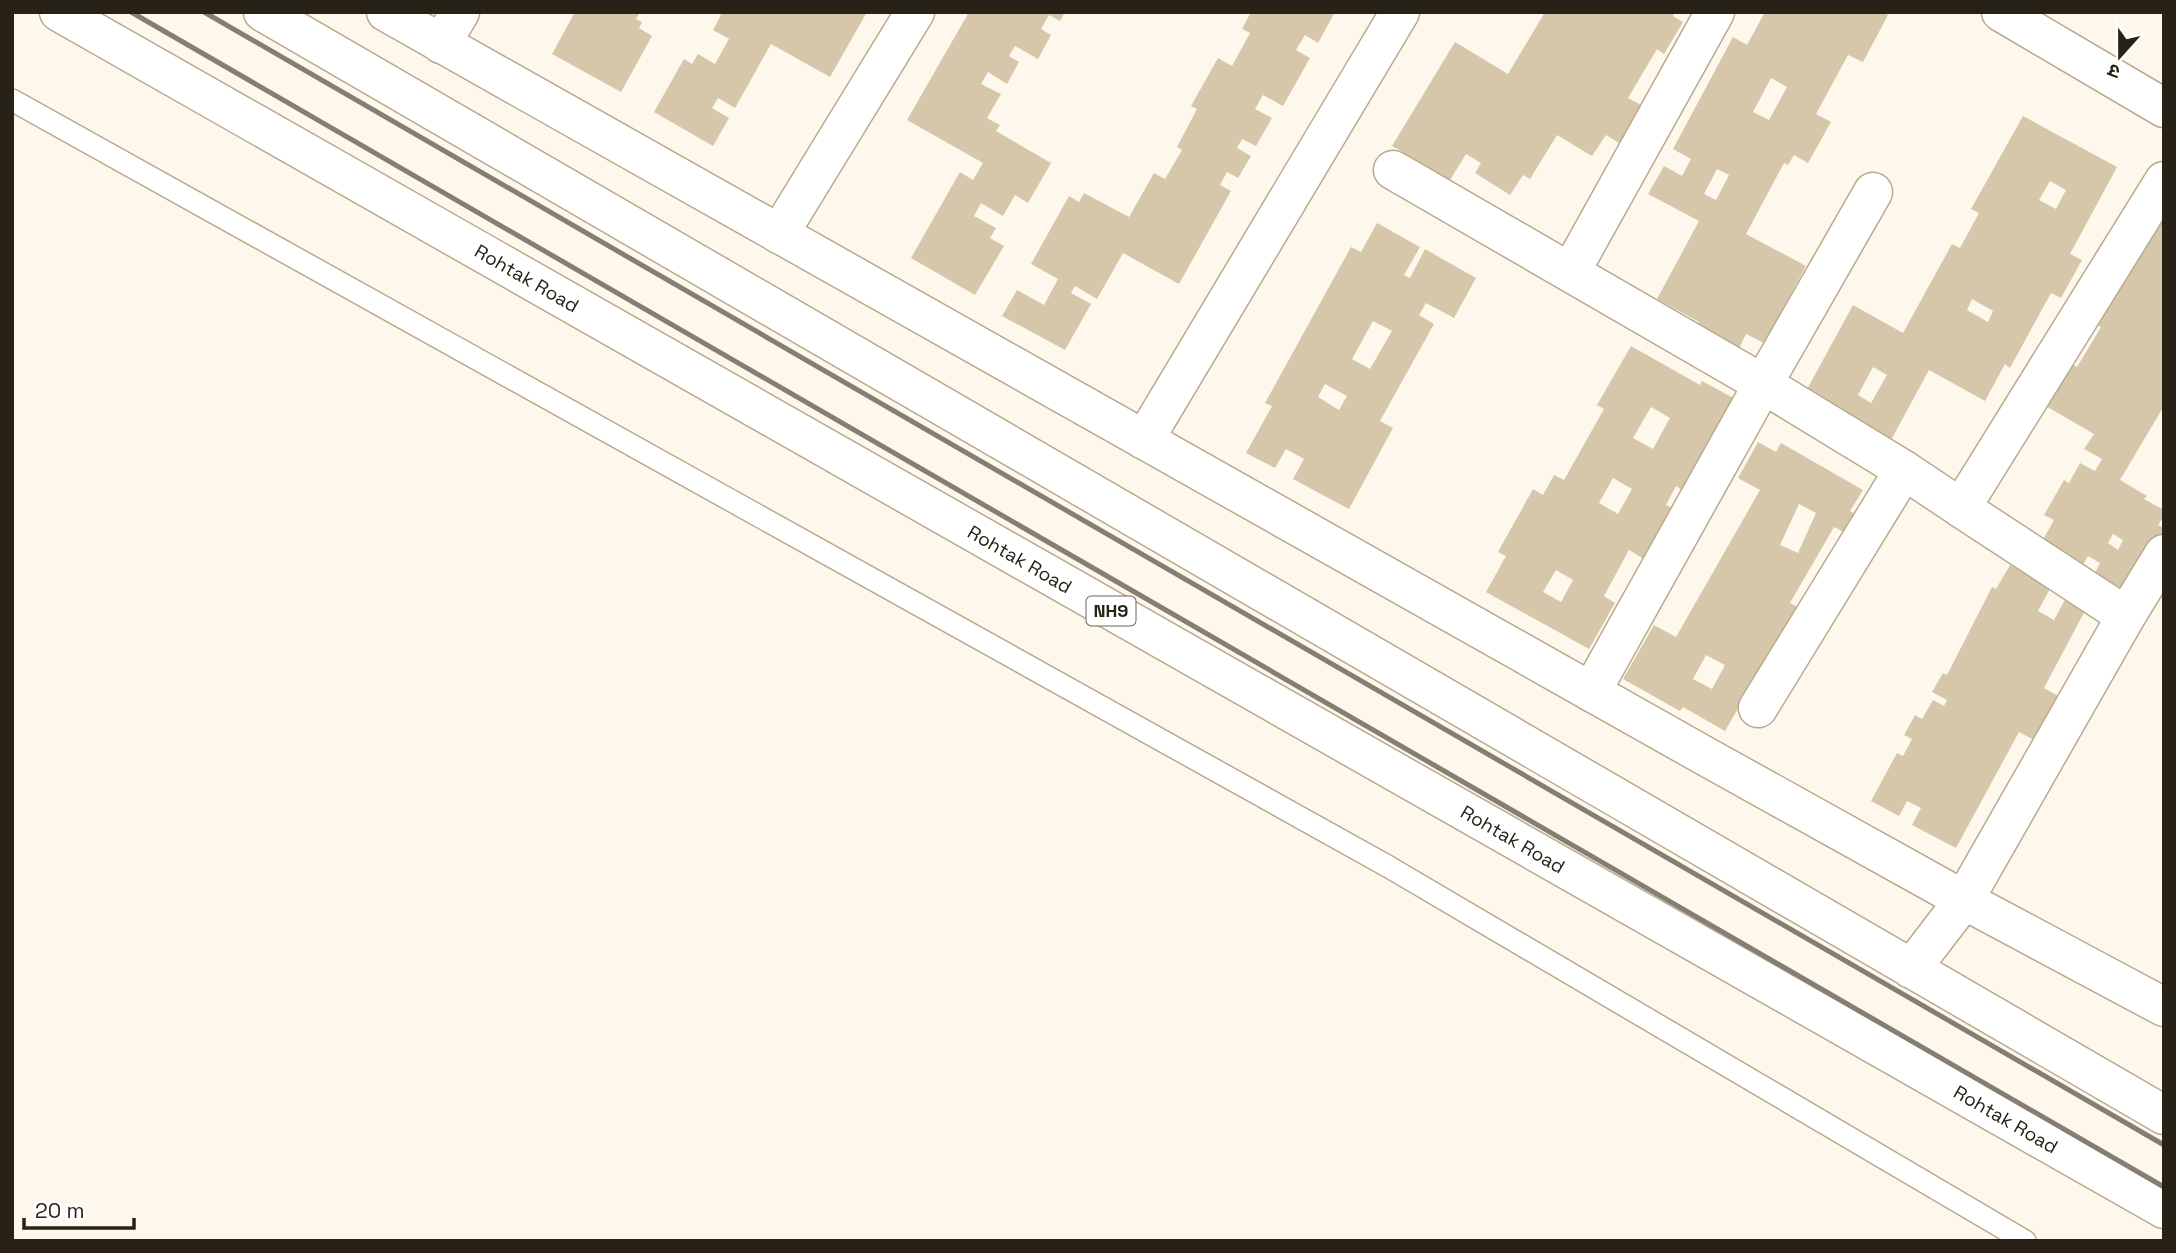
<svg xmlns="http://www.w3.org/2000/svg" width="2176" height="1253" font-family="'Space Grotesk','Noto Sans Devanagari',sans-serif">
	<rect width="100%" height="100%" fill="#fef8ec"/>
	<!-- building -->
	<g fill="#d6c6aa" fill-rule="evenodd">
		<polygon points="575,12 640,12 636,19 642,22 639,28 652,36 621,92 552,54"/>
		<polygon points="716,12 867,12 830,77 771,44 735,108 718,98 712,108 729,118 713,146 654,112 684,59 692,64 698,54 715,64 729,39 713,30 721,15"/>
		<polygon points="969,12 1065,12 1060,21 1049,15 1041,29 1051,35 1038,59 1015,46 1009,56 1019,62 1007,84 988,72 981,84 1001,94 987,118 1000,125 996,131 1051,163 1028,203 1015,195 1003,216 981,203 974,216 996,228 990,238 1004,246 975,295 911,258 960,172 973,180 983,163 907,120"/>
		<polygon points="1251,12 1335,12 1318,43 1305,35 1296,50 1310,58 1283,106 1263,95 1255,109 1272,118 1256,146 1242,139 1237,148 1251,156 1238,178 1227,172 1220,185 1231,191 1179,284 1123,253 1097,299 1075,286 1071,293 1091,304 1065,350 1002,316 1017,290 1044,305 1058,279 1031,264 1069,196 1079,202 1084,193 1129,217 1154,173 1165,179 1182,150 1177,147 1197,109 1191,106 1218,58 1232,66 1250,33 1242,29"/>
		<polygon points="1545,12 1675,12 1673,16 1683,22 1664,54 1657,49 1628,98 1645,107 1622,145 1606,135 1592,156 1557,135 1530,179 1523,175 1510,195 1475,173 1481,163 1466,154 1450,180 1392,146 1455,42 1508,74"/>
		<path d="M1765 12H1882L1888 15 1863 62 1848 55 1816 114 1831 122 1808 163 1794 155 1788 165 1784 163 1746 234 1806 266 1764 343 1746 334 1736 355 1693 332 1699 322 1657 299 1699 221 1648 194 1664 166 1682 176 1691 159 1673 149 1733 37 1747 45ZM1771 78 1787 87 1769 120 1753 112ZM1717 169 1729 175 1716 200 1704 194Z"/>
		<path d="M2023 116 2117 167 2070 254 2082 260 2061 298 2051 293 2010 368 2005 364 1985 401 1929 370 1885 451 1799 404 1853 305 1903 333 1952 244 1960 248 1979 213 1971 209ZM2050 181 2066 190 2056 209 2039 200ZM1972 299 1993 311 1988 322 1967 310ZM1873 367 1887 375 1871 403 1858 395Z"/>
		<path d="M2149 216 2164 224V406L2120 480 2147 496 2144 499 2164 510V516L2158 525 2164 528V552L2121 588 2095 573 2100 563 2088 556 2077 575 2040 545 2054 520 2044 515 2064 480 2069 483 2080 463 2095 471 2102 459 2084 449 2094 434 2039 402 2064 359 2077 367 2101 327 2088 319ZM2113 534 2123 540 2118 550 2108 543Z"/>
		<path d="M1377 223 1420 247 1404 275 1410 278 1425 249 1476 278 1454 318 1426 303 1419 315 1434 324 1380 421 1393 428 1349 509 1293 479 1304 459 1286 449 1275 468 1246 453 1272 406 1265 403 1351 247 1361 252ZM1373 321 1392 331 1370 369 1352 359ZM1325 384 1347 396 1339 410 1318 397Z"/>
		<path d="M1631 346 1700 385 1702 381 1737 400 1685 492 1676 486 1666 505 1676 510 1647 561 1629 550 1604 596 1615 603 1589 649 1486 592 1506 556 1498 552 1533 489 1543 495 1554 475 1564 480 1604 409 1597 405ZM1651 407 1670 418 1653 449 1633 438ZM1613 478 1632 489 1618 514 1599 503ZM1556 570 1573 580 1561 602 1543 592Z"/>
		<path d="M1758 442 1776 452 1781 443 1863 490 1850 511 1863 519 1853 537 1834 527 1790 603 1809 613 1780 636 1725 731 1683 707 1680 711 1623 679 1654 625 1676 637 1760 490 1738 478ZM1799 504 1816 513 1798 553 1780 545ZM1706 655 1725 665 1712 689 1693 679Z"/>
		<polygon points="2010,565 2051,587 2038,611 2054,620 2067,596 2087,607 2044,688 2060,697 2036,741 2019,732 1956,848 1912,825 1921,808 1907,801 1899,816 1871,801 1897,753 1903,756 1912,739 1904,735 1915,715 1922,719 1933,700 1944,706 1947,700 1932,692 1943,673 1947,675 1992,587 1996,589"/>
	</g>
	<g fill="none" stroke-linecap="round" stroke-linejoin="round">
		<defs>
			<polyline id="service" points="12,100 1389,867 2025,1241"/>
			<g id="minor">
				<polyline points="386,12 1705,756 1964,900 2164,1007"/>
				<polyline points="2001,12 2164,108"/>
				<polyline points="441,44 460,12"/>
				<polyline points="1393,170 1763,384 1873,192"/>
				<polyline points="779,234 915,12"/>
				<polyline points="1571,271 1715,12"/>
				<polyline points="1144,440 1400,12"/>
				<polyline points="2126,616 2164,554"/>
				<polyline points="1591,692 1763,384 1904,470 1961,508"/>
				<polyline points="1758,708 1904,470"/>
				<polyline points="1911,969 1964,900 2126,616 1961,508 2164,181"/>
			</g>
			<g id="primary">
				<polyline points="59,12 2164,1209"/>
				<polyline points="263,12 2164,1115"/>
			</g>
		</defs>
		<!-- service casing -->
		<use href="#service" stroke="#b9aa8e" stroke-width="24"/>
		<!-- minor casing -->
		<use href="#minor" stroke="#b9aa8e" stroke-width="41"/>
		<!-- primary casing -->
		<use href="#primary" stroke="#b9aa8e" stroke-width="41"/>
		<!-- service -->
		<use href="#service" stroke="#fff" stroke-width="21"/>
		<!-- minor -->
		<use href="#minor" stroke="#fff" stroke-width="38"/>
		<!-- primary -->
		<use href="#primary" stroke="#fff" stroke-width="38"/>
		<!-- rail -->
		<g stroke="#857f73" stroke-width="5">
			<polyline points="131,12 2164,1187"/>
			<polyline points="204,12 2164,1145"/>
		</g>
	</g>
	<g text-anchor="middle" stroke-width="5" stroke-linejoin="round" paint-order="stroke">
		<!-- shield labels -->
		<rect fill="#fff" stroke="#68645c" stroke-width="2" x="1086.5" y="596.5" width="49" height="29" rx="5"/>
		<g font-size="18" font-weight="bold" fill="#272116">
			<text x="1111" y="617">NH9</text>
		</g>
		<!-- street labels -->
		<g font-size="19" fill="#272116" stroke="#fff">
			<text transform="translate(527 278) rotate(30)" y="7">Rohtak Road</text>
			<text transform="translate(1020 559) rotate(30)" y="7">Rohtak Road</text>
			<text transform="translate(1513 839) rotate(30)" y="7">Rohtak Road</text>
			<text transform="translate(2006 1119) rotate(30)" y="7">Rohtak Road</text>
		</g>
	</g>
	<!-- border -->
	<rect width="2176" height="1253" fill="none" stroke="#272116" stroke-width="28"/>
	<!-- north arrow -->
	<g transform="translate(2120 56) rotate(201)" stroke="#ffffff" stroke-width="5" paint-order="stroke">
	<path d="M0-5L12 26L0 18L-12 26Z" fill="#272116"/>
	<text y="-10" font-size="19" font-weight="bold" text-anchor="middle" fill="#272116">उ</text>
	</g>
	<!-- scale -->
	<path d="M24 1218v10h110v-10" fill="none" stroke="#272116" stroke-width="3.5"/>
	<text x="35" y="1218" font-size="21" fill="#272116" stroke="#ffffff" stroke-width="5" paint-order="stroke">20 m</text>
</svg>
